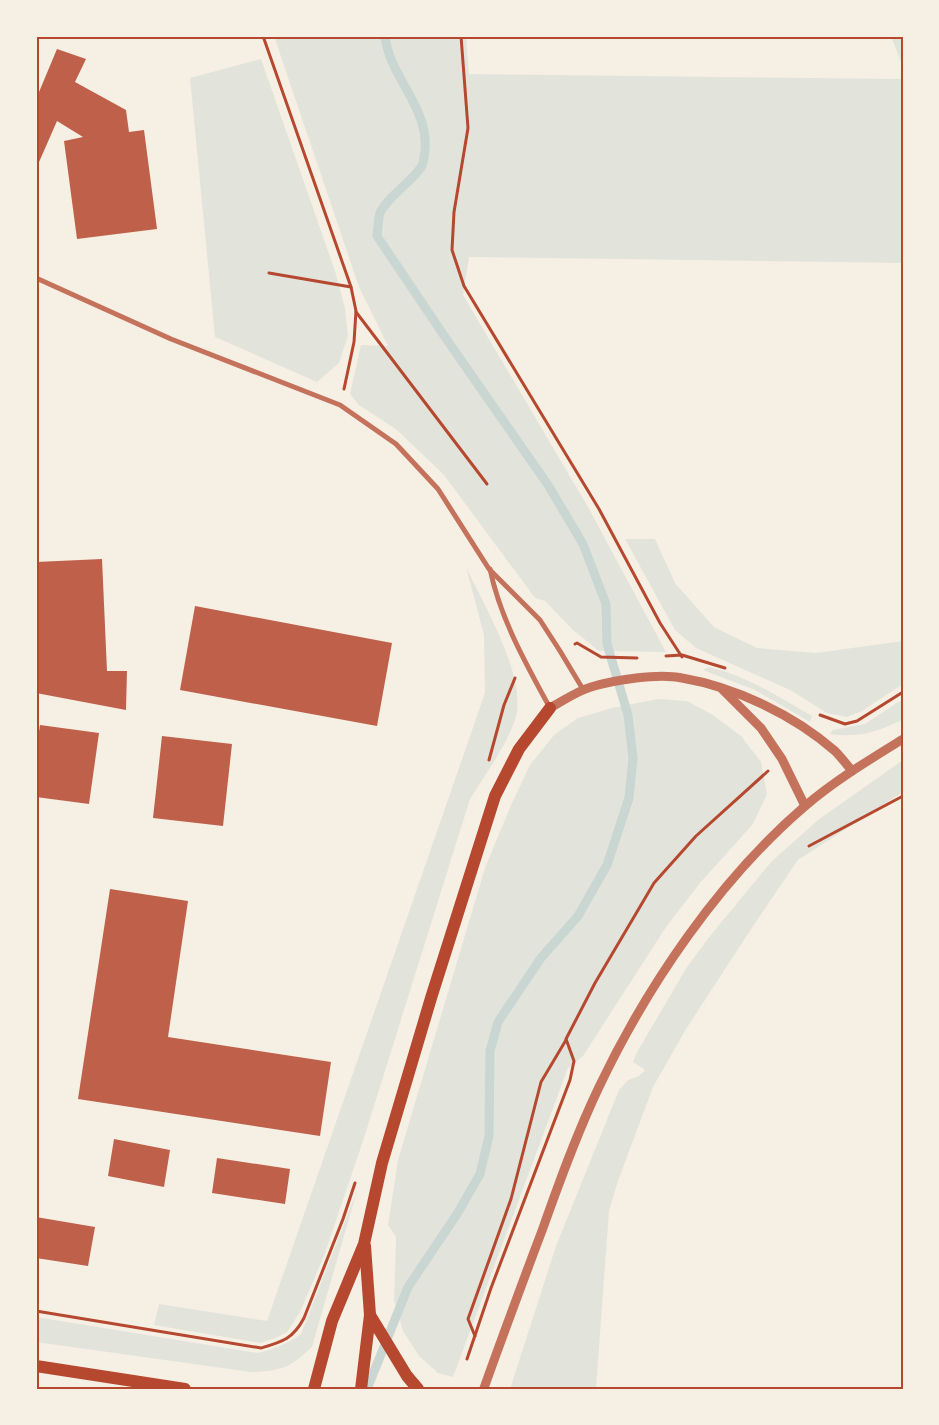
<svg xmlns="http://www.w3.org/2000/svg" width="939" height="1425" font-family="Karla,sans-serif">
	<rect width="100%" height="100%" fill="#f6efe4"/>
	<!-- green -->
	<g fill="#e2e4dc">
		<polygon points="274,36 466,36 469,74 903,79 903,263 469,257 463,295 588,507 666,652 599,651 573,630 545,601 535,598 444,475 397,430 359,405 350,394 361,345 388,346 359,287"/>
		<polygon points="891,36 903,36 903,67"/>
		<polygon points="261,59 335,271 345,308 348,336 339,363 317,382 215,337 190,78"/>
		<polygon points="625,539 655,539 675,583 714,627 757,648 816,653 903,641 903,684 862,711 847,717 827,713 790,690 696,648 675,630"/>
		<path d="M466 567C483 603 529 680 515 720 506 746 485 775 470 799L364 1138 324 1256 300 1312 287 1332 276 1338 261 1343 154 1325 159 1304 267 1321 485 693 484 635Z"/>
		<path d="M709 667C747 676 779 697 812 716L810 722 755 690 703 670Z"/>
		<polygon points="658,699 687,701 713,715 741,736 761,762 767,794 753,824 700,883 666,927 583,1056 568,1068 453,1377 438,1373 419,1356 403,1331 394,1300 396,1237 388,1225 398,1160 485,868 512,803 530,765 554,735 578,718 612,708"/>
		<path d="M903 699V719C878 732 859 738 830 734L833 730 865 724Z"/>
		<polygon points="903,760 903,792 798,860 757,920 686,1029 653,1087 618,1181 609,1211 596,1389 510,1389 556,1246 619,1090 628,1080 639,1076 645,1070 633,1062 637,1052 687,967 710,936 771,862 818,820"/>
		<path d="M357 1191 312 1347C290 1368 281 1371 251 1372L36 1342V1317L257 1353C274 1349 287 1344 301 1334Z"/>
	</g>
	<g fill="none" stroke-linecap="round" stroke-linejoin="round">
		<!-- stream -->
		<path stroke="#c9d6d2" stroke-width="9" d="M367 1389 408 1287 457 1214 480 1174 489 1136 490 1051 498 1022 541 958 578 916 607 865 629 798 633 758 628 715 607 644 606 604 583 544 548 485 447 340 377 236C378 229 378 219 380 213 386 198 420 175 423 163 436 110 390 82 385 36"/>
	</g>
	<!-- building -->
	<g fill="#bf614a">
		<polygon points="57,49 86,59 75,82 126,110 129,132 144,130 157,229 77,239 64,141 83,137 57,121 36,169 36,90 39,92"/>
		<polygon points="102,559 107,671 127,671 126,710 36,693 36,562"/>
		<polygon points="195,606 392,643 377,726 180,690"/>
		<polygon points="40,725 99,733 89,804 36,797 36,751"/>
		<polygon points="162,736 232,744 223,826 153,818"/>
		<polygon points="110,889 188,901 168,1037 331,1062 320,1136 78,1099"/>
		<polygon points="114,1139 170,1150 164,1187 108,1176"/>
		<polygon points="217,1158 290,1169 285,1204 212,1193"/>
		<polygon points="36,1217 95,1227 88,1266 36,1258"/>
	</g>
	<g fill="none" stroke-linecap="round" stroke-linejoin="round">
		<!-- path -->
		<g stroke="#b5482f" stroke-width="3">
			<polyline points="263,36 351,287 356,311 354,342 344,389"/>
			<polyline points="461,36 468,128 454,212 452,250 464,286 599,509 660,623 682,657"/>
			<polyline points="269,273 351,287"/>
			<polyline points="356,312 487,484"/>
			<polyline points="575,644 577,643 601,657 637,658"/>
			<polyline points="666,656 682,655 725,668"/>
			<polyline points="820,715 845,724 857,721 903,692"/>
			<polyline points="489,760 504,705 515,678"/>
			<polyline points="809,846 903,796"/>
			<path d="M36 1311 261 1348C282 1342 293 1339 304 1318L343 1219 355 1183"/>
			<polyline points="475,1336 468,1319 511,1199 541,1082 566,1040"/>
			<polyline points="467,1359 491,1288 570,1080 574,1061 566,1039 595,983 654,883 696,836 768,771"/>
		</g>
		<!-- minor -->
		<g stroke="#c5725c" stroke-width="5">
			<polyline points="36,278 171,339 340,405 396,444 438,489 489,569 540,620 560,651 584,691"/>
			<path d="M490 569C500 618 526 664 550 708"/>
		</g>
		<!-- tertiary -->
		<g stroke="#c5725c" stroke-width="9">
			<polyline points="722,689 761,728 782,759 805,806"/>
			<path d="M550 708C563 701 577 691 591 687 614 680 658 673 682 678 735 687 794 715 835 751 841 757 847 765 852 771"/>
			<path d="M484 1388C503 1335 523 1281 543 1228 560 1180 577 1133 599 1087 647 986 719 880 804 807 834 781 869 760 903 739"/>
		</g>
		<!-- primary -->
		<g stroke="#b5482f" stroke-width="12">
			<polyline points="365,1246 370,1315 407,1376 418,1389"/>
			<polyline points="36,1366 185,1389"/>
			<polyline points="314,1389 332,1321 364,1244 382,1163 431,998 495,796 519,749 550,708"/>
			<polyline points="361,1389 370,1315"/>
		</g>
	</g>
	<!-- border -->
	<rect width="939" height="1425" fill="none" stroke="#f6efe4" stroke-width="75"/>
	<rect x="38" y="38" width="864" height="1350" fill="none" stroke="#b5482f" stroke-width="2"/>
</svg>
